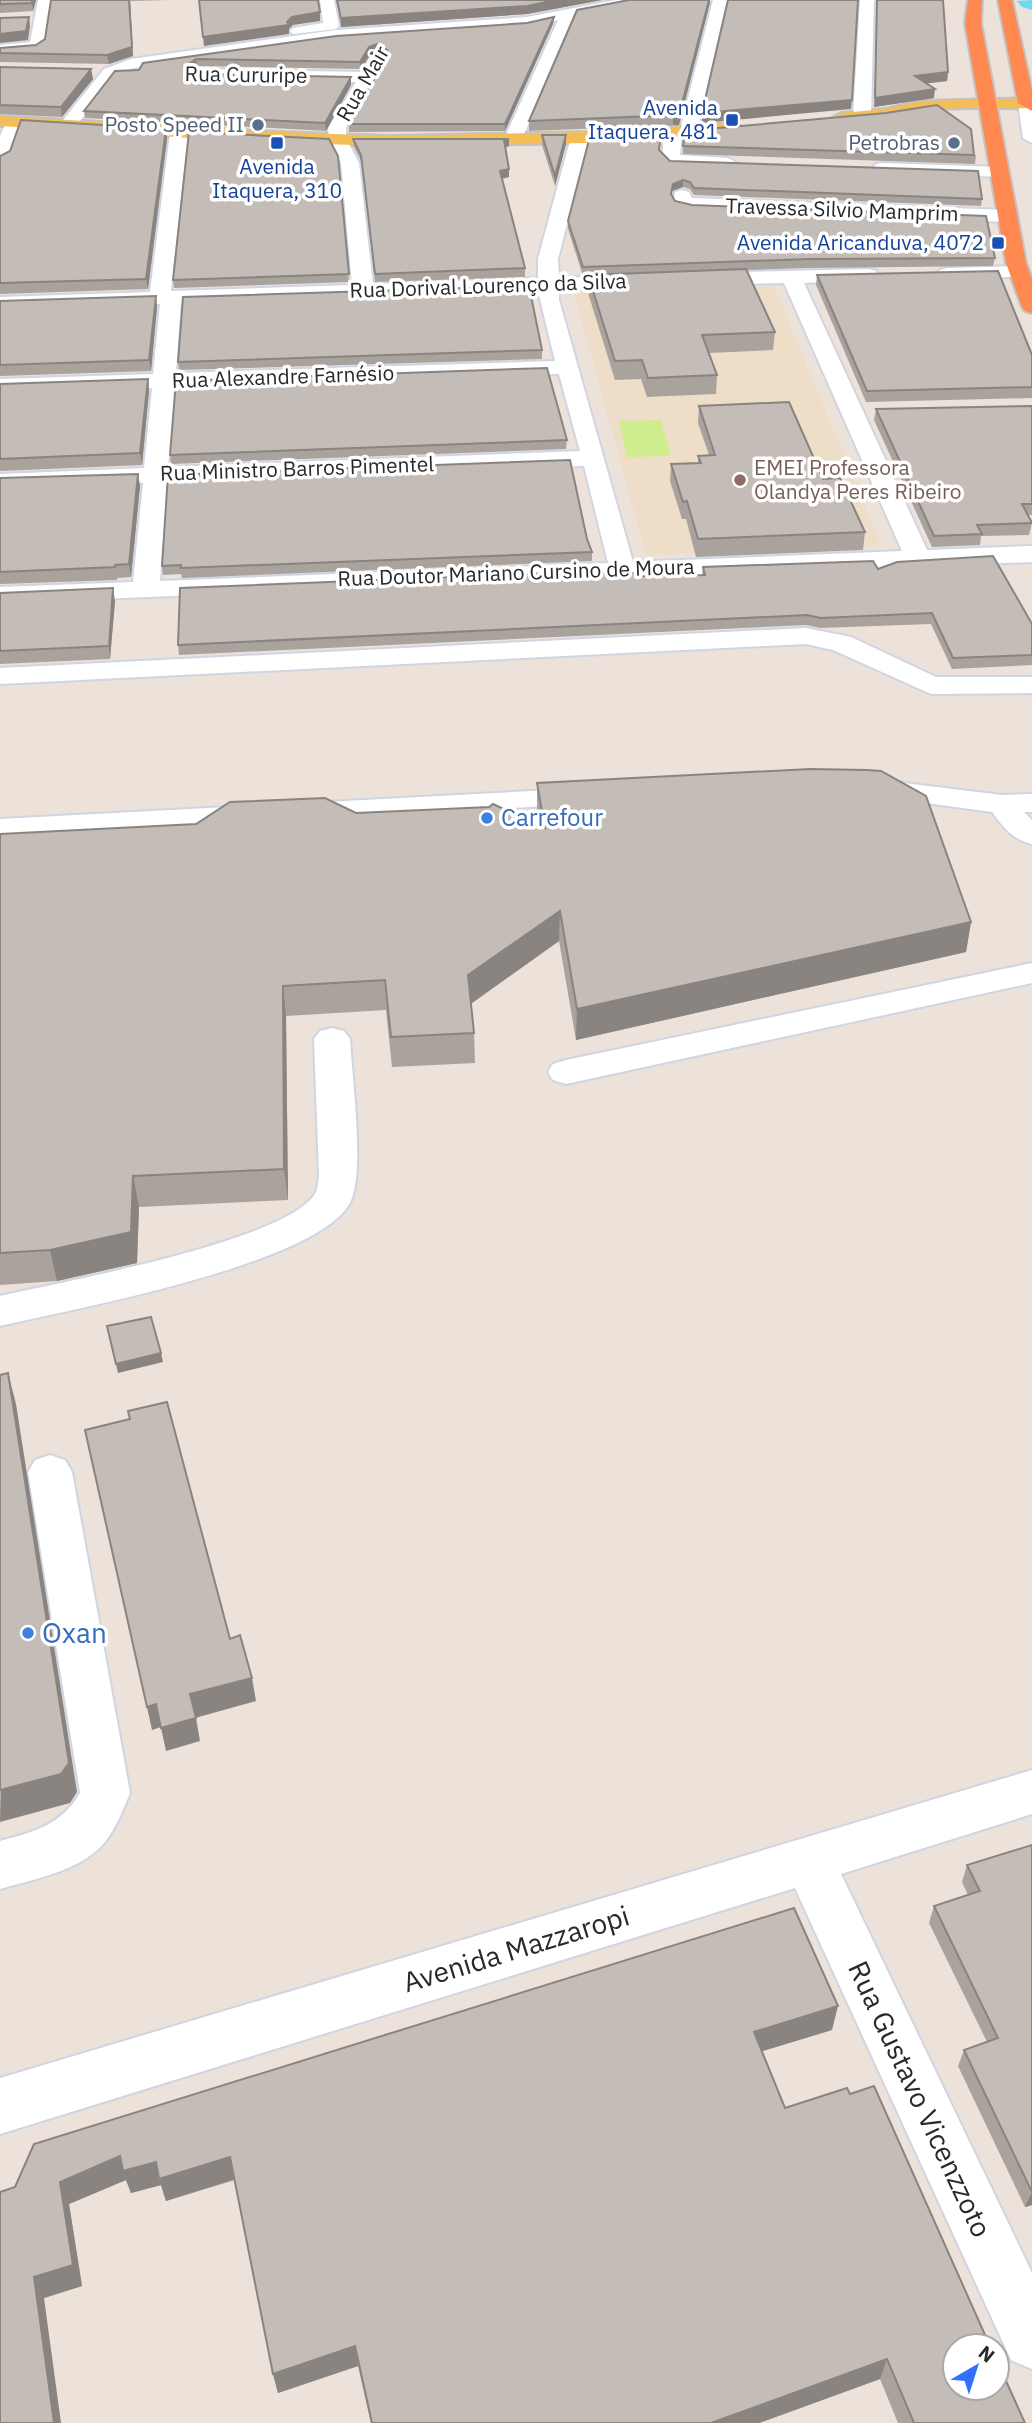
<svg xmlns="http://www.w3.org/2000/svg" width="1032" height="2423" font-family="'IBM Plex Sans',sans-serif">
	<rect width="100%" height="100%" fill="#ece2da"/>
	<!-- education -->
	<polygon fill="#eedec8" points="774,286 881,545 646,555 574,293"/>
	<!-- pitch -->
	<polygon fill="#cfec8f" points="661,420 671,456 627,457 619,421"/>
	<g fill="none" stroke-linecap="round" stroke-linejoin="round">
		<!-- river -->
		<polygon fill="#69dcf1" fill-rule="evenodd" points="1032,0 1032,10 1022,7 1017,1"/>
		<defs>
			<g id="minor">
				<polygon points="38,0 52,0 45,46 37,51 0,55 0,45 30,42"/>
				<polygon points="320,0 334,0 339,26 336,29 293,34 290,31 293,28 323,23"/>
				<polygon points="616,0 646,0 639,4 575,17 522,139 513,144 504,139 558,20 527,27 336,40 134,68 116,75 74,129 62,129 59,125 104,69 131,59 336,30 527,17"/>
				<polygon points="713,0 727,0 697,131 688,136 682,134 680,155 728,158 737,163 728,168 665,164 662,160 664,133 673,128 680,130"/>
				<polygon points="860,0 874,0 871,116 862,121 853,116"/>
				<path d="M378 54 386 59 346 128 347 140 359 163 373 284 538 278V259L571 137 580 132 589 137 558 259 559 278 642 275 649 277 652 281 649 285 642 287 559 290V300L633 562 902 551 784 283 698 285 691 283 688 279 691 275 698 273 869 269 876 271 879 275 876 279 804 283 927 550 1032 546V562L0 603V587L133 582 143 483 0 488V474L144 468 152 388 0 393V379L153 374 160 304 0 309V297L150 292 170 133 179 128 188 133 171 291 352 285 341 163 329 140 328 128 356 82 197 79 189 74 197 69 362 72 372 56ZM538 291 555 361 176 373 181 303ZM559 374 580 451 168 467 175 387ZM584 466 608 563 160 581 167 482Z"/>
				<polygon points="1026,98 1032,99 1032,143 1023,138 1018,103"/>
				<polygon points="14,117 23,122 9,160 0,165 0,136 8,118"/>
				<polygon points="882,163 1000,167 1009,172 1000,177 876,172 873,168 876,164"/>
				<polygon points="682,190 689,192 692,198 1007,210 1017,216 1007,222 692,210 675,206 673,202 675,192"/>
				<polygon points="1019,266 1026,268 1029,272 1026,276 947,280 940,278 937,274 940,270 947,268"/>
				<polygon points="806,628 851,637 936,677 1032,677 1032,693 931,694 833,650 806,644 0,684 0,668"/>
				<path d="M871 779 1002 795 1032 794V812H1024L1032 820V844C1013 840 1003 827 992 812L860 794 856 788 860 782Z"/>
				<polygon points="590,788 601,791 605,797 601,803 0,837 0,819"/>
				<polygon points="1032,963 1032,983 566,1084 553,1080 548,1072 553,1064 566,1060"/>
				<path d="M332 1028 344 1031 350 1039C352 1077 364 1165 352 1198 330 1263 67 1310 0 1326V1296C56 1283 293 1240 316 1192 318 1187 318 1181 319 1176L314 1039 320 1031Z"/>
				<path d="M50 1455 65 1460 72 1472 130 1793C123 1810 116 1828 105 1842 81 1871 34 1879 0 1889V1841C34 1832 61 1825 80 1793L28 1472 35 1460Z"/>
				<polygon points="1032,1770 1032,1814 841,1874 1032,2273 1032,2369 1011,2360 795,1888 0,2134 0,2078"/>
			</g>
			<g id="major">
				<path d="M1032 98V108C991 109 946 105 906 114 891 118 842 129 832 118L841 113 885 109 921 101Z"/>
				<polygon points="0,116 254,131 389,136 587,132 735,123 744,128 735,133 587,143 389,146 254,142 0,126"/>
			</g>
			<g id="highway">
				<polygon points="968,0 982,0 981,23 1026,263 1032,279 1032,313 1025,311 1022,307 1006,263 965,23"/>
				<polygon points="998,0 1012,0 1032,91 1032,111 1018,103"/>
			</g>
		</defs>
		<!-- minor casing -->
		<use href="#minor" stroke="#cfd5e2" stroke-width="4"/>
		<!-- major casing -->
		<use href="#major" stroke="#c3c3c3" stroke-width="4"/>
		<!-- highway casing -->
		<use href="#highway" stroke="#c3c3c3" stroke-width="4"/>
		<!-- minor -->
		<use href="#minor" fill="#fff" fill-rule="evenodd"/>
		<!-- major -->
		<use href="#major" fill="#f4be56" fill-rule="evenodd"/>
		<!-- highway -->
		<use href="#highway" fill="#ff8951" fill-rule="evenodd"/>
	</g>
	<!-- wall -->
	<g fill="#a9a29d">
		<polygon points="0,0 36,0 33,11 0,13"/>
		<polygon points="51,0 169,0 130,1 133,56 109,64 0,62 0,48 36,45 45,39"/>
		<polygon points="336,0 602,0 527,14 341,27"/>
		<polygon points="629,0 710,0 679,125 529,131 529,121"/>
		<polygon points="877,0 943,0 948,72 947,81 927,83 934,98 874,107"/>
		<polygon points="554,17 553,24 505,131 349,132 349,124 386,56 377,52 370,55 361,69 197,66 191,70 196,74 351,85 326,131 85,118 84,111 139,70 143,63 527,23"/>
		<polygon points="0,67 91,69 93,79 62,117 0,114"/>
		<polygon points="542,135 566,135 566,144 555,186 542,145"/>
		<polygon points="167,139 148,289 0,294 0,156"/>
		<polygon points="353,139 509,146 505,147 509,177 502,179 525,268 525,277 375,282 362,163 354,147"/>
		<polygon points="683,146 972,155 976,155 975,164 683,154"/>
		<polygon points="659,151 670,161 982,199 981,206 694,195 690,189 683,187 672,191 672,195 675,201 692,205 995,258 993,266 807,268 746,270 775,332 773,350 709,353 717,375 716,394 647,397 641,379 615,380 588,293 588,275 583,276 568,229 568,221"/>
		<polygon points="338,156 349,282 174,288 173,280"/>
		<polygon points="817,275 1032,355 1032,398 866,402 816,285"/>
		<polygon points="0,301 157,307 151,371 0,376"/>
		<polygon points="542,350 542,359 179,370 178,362"/>
		<polygon points="148,379 149,391 142,465 0,471 0,384"/>
		<polygon points="699,406 823,479 865,532 863,550 696,557 686,519 682,519 670,481 671,464 698,463 698,456 709,455 698,423"/>
		<polygon points="1032,406 1032,515 1028,515 1032,523 1029,535 981,536 980,545 932,547 874,420 876,409"/>
		<polygon points="567,440 566,449 171,464 170,455"/>
		<polygon points="138,474 140,486 131,577 117,578 117,580 0,584 0,478"/>
		<polygon points="587,539 592,552 592,561 182,578 181,574 163,575 162,566"/>
		<polygon points="703,567 878,569 1032,624 1032,665 952,669 931,624 820,628 806,625 179,655 178,645 603,574 639,576 702,575"/>
		<polygon points="0,593 115,601 110,659 0,664"/>
		<polygon points="537,783 971,922 966,952 576,1040 559,941 471,1004 474,1033 475,1063 392,1067 386,1010 286,1016 288,1200 139,1207 137,1263 57,1281 0,1285 0,834 196,824 356,813 539,825 537,812"/>
		<polygon points="1032,1845 1032,2205 1025,2207 958,2066 964,2050 987,2042 929,1923 934,1906 968,1895 962,1882 967,1865"/>
		<polygon points="832,2030 762,2051 785,2108 1025,2423 898,2423 880,2379 759,2423 371,2423 358,2366 278,2393 273,2374 235,2180 166,2201 161,2185 131,2193 126,2180 69,2204 82,2286 44,2298 0,2192"/>
	</g>
	<!-- shaded-wall -->
	<g fill="#898480">
		<polygon points="32,0 36,0 33,11 32,3"/>
		<polygon points="556,0 602,0 527,14 341,27 341,18"/>
		<polygon points="709,0 710,0 710,3 679,125 673,125 673,116"/>
		<polygon points="130,1 133,56 109,64 107,55"/>
		<polygon points="320,12 320,21 293,25 289,29 289,34 204,46 203,37 287,22 292,17"/>
		<polygon points="29,17 30,26 28,40 0,43 0,34"/>
		<polygon points="554,17 553,24 505,131 505,124"/>
		<polygon points="377,44 377,52 370,55 361,69 360,62 369,47"/>
		<polygon points="196,59 197,66 187,73 186,66"/>
		<polygon points="91,69 93,79 62,117 61,107"/>
		<polygon points="948,72 947,81 914,85 915,76"/>
		<polygon points="351,77 351,85 326,131 325,123"/>
		<polygon points="935,89 934,98 874,107 875,98"/>
		<polygon points="852,100 851,109 702,123 702,113"/>
		<polygon points="166,129 167,139 148,289 146,279"/>
		<polygon points="566,135 566,144 555,186 555,176"/>
		<polygon points="509,139 509,146 504,148 504,140"/>
		<polygon points="509,169 509,177 500,179 500,171"/>
		<polygon points="683,180 683,187 672,191 670,201 673,184"/>
		<polygon points="156,296 157,307 151,371 149,360"/>
		<polygon points="148,379 149,391 142,465 140,453"/>
		<polygon points="138,474 140,486 131,577 129,564"/>
		<polygon points="113,588 115,601 110,659 109,646"/>
		<polygon points="560,911 559,941 469,1005 468,975"/>
		<polygon points="971,922 966,952 576,1040 577,1009"/>
		<polygon points="283,986 286,1016 288,1200 284,1169"/>
		<polygon points="133,1176 139,1207 137,1263 57,1281 50,1250"/>
		<polygon points="161,1353 163,1362 118,1373 116,1364"/>
		<polygon points="8,1373 16,1404 77,1792 70,1803 0,1822"/>
		<polygon points="252,1678 256,1701 195,1718 190,1694"/>
		<polygon points="156,1704 161,1727 152,1730 147,1707"/>
		<polygon points="196,1718 200,1741 166,1751 161,1728"/>
		<polygon points="838,2006 832,2030 750,2055 754,2032"/>
		<polygon points="120,2156 156,2162 230,2157 235,2179 166,2201 161,2185 131,2193 126,2180 69,2204 82,2286 44,2298 61,2423 54,2423 34,2277 60,2182"/>
		<polygon points="1032,2192 1032,2205 1025,2207"/>
		<polygon points="355,2346 358,2366 278,2393 273,2374"/>
		<polygon points="887,2359 880,2379 759,2423 711,2423"/>
	</g>
	<!-- building -->
	<g fill="#c4bcb7" stroke="#898480" stroke-width="2">
		<polygon points="0,0 32,0 32,3 0,4"/>
		<polygon points="51,0 129,0 132,47 107,55 0,53 0,48 36,45 45,39"/>
		<polygon points="199,0 318,0 320,12 292,17 287,22 289,25 203,37"/>
		<polygon points="337,0 556,0 527,6 341,18"/>
		<polygon points="629,0 709,0 679,115 529,121 577,10"/>
		<polygon points="728,0 858,0 852,100 702,113"/>
		<polygon points="877,0 943,0 948,72 915,76 935,89 875,98"/>
		<polygon points="29,17 26,31 0,34 0,18"/>
		<polygon points="554,17 505,124 349,124 388,53 387,50 377,44 369,47 360,62 196,59 186,66 196,74 351,77 325,123 84,111 115,71 139,70 143,63 336,36 527,23"/>
		<polygon points="0,67 91,69 61,107 0,105"/>
		<polygon points="937,105 971,129 974,155 683,146 685,131 886,113"/>
		<polygon points="21,120 166,129 146,279 0,283 0,156 10,151"/>
		<polygon points="189,132 329,139 338,156 349,274 173,280"/>
		<polygon points="661,134 659,150 670,161 978,171 982,199 694,188 690,182 683,180 673,184 671,194 675,201 692,205 986,216 995,258 808,259 583,267 568,221 590,136"/>
		<polygon points="542,135 566,135 555,176"/>
		<polygon points="353,139 509,139 504,140 509,169 500,171 525,268 375,274 361,155"/>
		<polygon points="746,269 775,332 702,335 717,375 648,378 642,360 615,361 588,275"/>
		<polygon points="998,271 1032,355 1032,387 867,391 817,275"/>
		<polygon points="529,286 542,350 178,362 183,297"/>
		<polygon points="156,296 149,360 0,365 0,301"/>
		<polygon points="547,368 567,440 170,455 176,381"/>
		<polygon points="148,379 140,453 0,459 0,384"/>
		<polygon points="789,402 823,479 840,478 865,532 698,539 687,501 683,502 671,464 701,463 698,456 715,455 699,406"/>
		<polygon points="1032,406 1032,504 1022,504 1032,523 977,525 982,534 934,536 876,409"/>
		<polygon points="570,460 587,539 592,552 181,568 181,565 162,566 168,475"/>
		<polygon points="138,474 129,564 115,565 115,567 0,572 0,478"/>
		<polygon points="993,556 1032,624 1032,655 953,658 932,613 821,618 807,615 178,645 180,588 602,571 603,574 638,573 639,576 705,575 703,567 873,561 878,569 897,562"/>
		<polygon points="113,588 109,646 0,651 0,593"/>
		<polygon points="810,769 867,770 881,771 926,796 971,922 577,1009 560,911 468,975 474,1033 391,1037 385,980 283,986 284,1169 133,1176 131,1232 50,1250 0,1253 0,834 196,824 230,802 325,798 356,813 489,807 493,804 545,828 537,783"/>
		<polygon points="151,1317 161,1353 116,1364 107,1326"/>
		<polygon points="8,1373 69,1763 61,1774 0,1790 0,1375"/>
		<polygon points="167,1402 230,1639 240,1635 252,1678 190,1694 196,1718 161,1728 156,1704 147,1707 85,1430 130,1419 128,1411"/>
		<polygon points="1032,1845 1032,2192 964,2050 998,2038 934,1906 980,1891 967,1865"/>
		<polygon points="794,1908 838,2006 754,2032 785,2108 847,2088 850,2094 874,2086 990,2346 955,2346 955,2388 997,2388 997,2361 1025,2423 914,2423 887,2359 711,2423 372,2423 355,2346 273,2374 230,2157 159,2179 156,2162 123,2171 120,2156 60,2182 73,2265 34,2277 54,2423 0,2423 0,2192 15,2187 34,2144"/>
	</g>
	<!-- markers -->
	<g fill="#1a4fb4" stroke="#fff" stroke-width="2.5">
		<rect x="725" y="113" width="14" height="14" rx="3.5"/>
		<rect x="270" y="136" width="14" height="14" rx="3.5"/>
		<rect x="991" y="236" width="14" height="14" rx="3.5"/>
	</g>
	<g fill="#5c6f8a" stroke="#fff" stroke-width="2.5">
		<circle cx="258" cy="125" r="7"/>
		<circle cx="954" cy="143" r="7"/>
	</g>
	<circle fill="#8d6e63" stroke="#fff" stroke-width="2.5" cx="740" cy="480" r="7"/>
	<g fill="#3f7fe0" stroke="#fff" stroke-width="2.5">
		<circle cx="487" cy="818" r="7"/>
		<circle cx="28" cy="1633" r="7"/>
	</g>
	<g text-anchor="middle" stroke-width="7" stroke-linejoin="round" paint-order="stroke">
		<!-- far-street labels -->
		<g font-size="21" fill="#292929" stroke="#fff">
			<text transform="translate(246 75) rotate(1)" y="7">Rua Cururipe</text>
			<text transform="translate(363 84) rotate(-60)" y="7">Rua Mair</text>
			<text transform="translate(842 210) rotate(2)" y="7">Travessa Silvio Mamprim</text>
			<text transform="translate(488 286) rotate(-2)" y="7">Rua Dorival Lourenço da Silva</text>
			<text transform="translate(283 377) rotate(-2)" y="7">Rua Alexandre Farnésio</text>
			<text transform="translate(297 469) rotate(-2)" y="7">Rua Ministro Barros Pimentel</text>
			<text transform="translate(516 573) rotate(-2)" y="7">Rua Doutor Mariano Cursino de Moura</text>
		</g>
		<!-- far-transit labels -->
		<g font-size="21" fill="#164399" stroke="#fff" text-anchor="end">
			<text x="718" y="115">Avenida<tspan x="718" dy="24">Itaquera, 481</tspan></text>
			<text x="277" y="174" text-anchor="middle">Avenida<tspan x="277" dy="24">Itaquera, 310</tspan></text>
			<text x="984" y="250">Avenida Aricanduva, 4072</text>
		</g>
		<!-- far-service labels -->
		<g font-size="21" fill="#4e5e75" stroke="#fff" text-anchor="end">
			<text x="244" y="132">Posto Speed II</text>
			<text x="940" y="150">Petrobras</text>
		</g>
		<!-- far-education labels -->
		<g font-size="21" fill="#785e54" stroke="#fff" text-anchor="start">
			<text x="754" y="475">EMEI Professora<tspan x="754" dy="24">Olandya Peres Ribeiro</tspan></text>
		</g>
		<!-- shop labels -->
		<g font-size="24" fill="#366cbe" stroke="#fff" text-anchor="start">
			<text x="501" y="826">Carrefour</text>
		</g>
		<!-- near-shop labels -->
		<g font-size="28" fill="#366cbe" stroke="#fff" text-anchor="start">
			<text x="42" y="1643">Oxan</text>
		</g>
		<!-- near-street labels -->
		<g font-size="28" fill="#292929" stroke="#fff">
			<text transform="translate(516 1949) rotate(-17)" y="10">Avenida Mazzaropi</text>
			<text transform="translate(920 2099) rotate(65)" y="10">Rua Gustavo Vicenzzoto</text>
		</g>
	</g>
	<!-- north arrow -->
	<g transform="translate(976 2367) rotate(39)"><circle r="33" fill="#ffffff" stroke="#a9a9a9" stroke-width="2"/>
	<path d="M0-5L12 26L0 18L-12 26Z" fill="#3470fe"/>
	<text y="-10" font-size="19" font-weight="bold" text-anchor="middle" fill="#292929">N</text>
	</g>
</svg>
